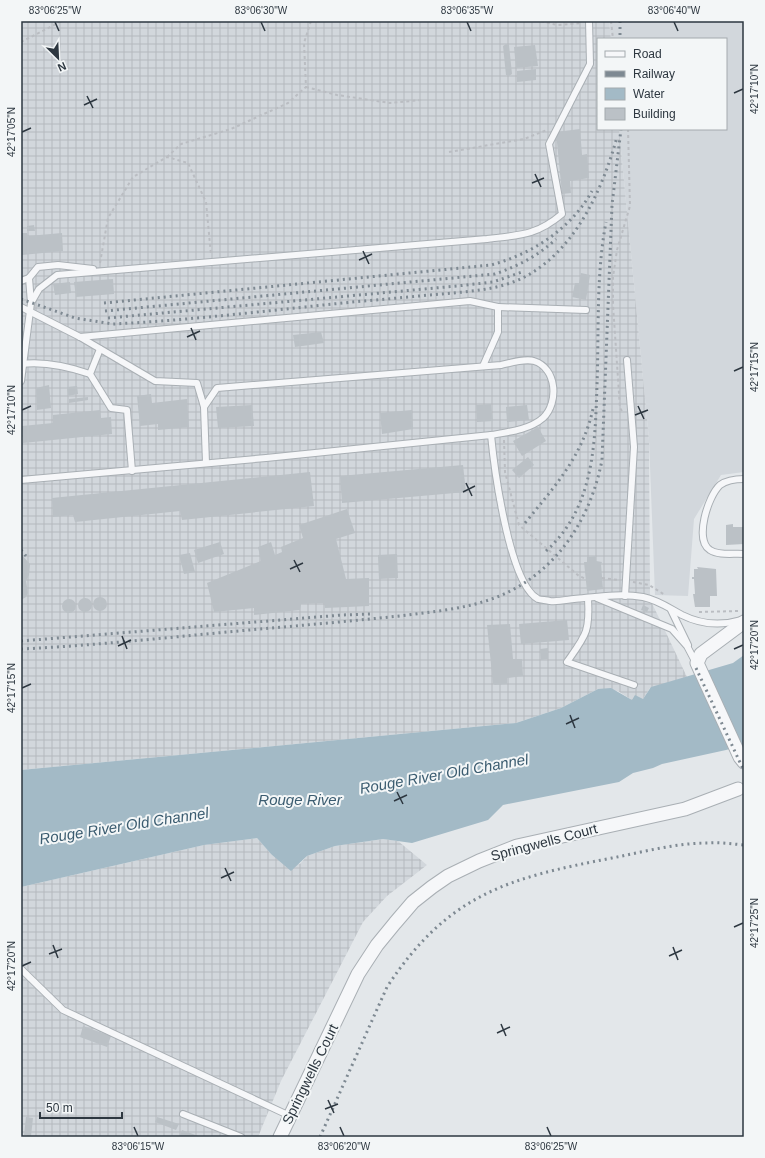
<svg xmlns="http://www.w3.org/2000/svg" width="765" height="1158" font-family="Helvetica,sans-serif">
	<defs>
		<pattern id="industrial-grid" width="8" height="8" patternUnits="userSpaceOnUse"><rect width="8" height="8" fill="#d2d7dc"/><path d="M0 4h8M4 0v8" fill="none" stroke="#b5b9be"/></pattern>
	</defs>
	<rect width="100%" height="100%" fill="#e3e7ea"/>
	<!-- built -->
	<polygon fill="#d2d7dc" points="609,21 744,21 744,472 721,475 694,519 688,596 655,595 649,440 619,129 726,129 726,39 611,39"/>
	<!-- industrial -->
	<g fill="url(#industrial-grid)">
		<polygon points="21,21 609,21 611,39 598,39 598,129 619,129 649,440 650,599 687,677 650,688 643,699 632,700 618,691 598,689 561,708 516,723 21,770"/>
		<polygon points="257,838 271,854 300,864 307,856 335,846 383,839 398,841 427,865 387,896 363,922 281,1081 258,1137 21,1137 21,887 204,845"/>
	</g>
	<!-- water -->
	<polygon fill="#a3bac6" points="744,655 744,745 726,750 662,764 653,768 633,773 619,782 503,805 488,820 412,843 383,839 335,846 307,856 291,871 271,854 257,838 204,845 21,887 21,770 516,723 561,708 598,689 611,688 632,700 635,695 643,699 651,687 733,663"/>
	<!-- building -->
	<g fill="#bbc1c6">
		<polygon points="506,44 509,45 512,74 509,76 506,75 503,46"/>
		<polygon points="535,45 538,66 516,68 514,47"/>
		<polygon points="536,69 536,80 517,82 517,71"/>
		<polygon points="580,129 582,155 587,154 589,178 570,181 571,193 562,194 556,132"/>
		<polygon points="34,225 35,231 27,231 27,226"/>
		<polygon points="21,233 27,233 28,236 62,233 63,251 22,255"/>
		<polygon points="581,273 590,275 586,300 572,297 575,283 579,283"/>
		<polygon points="113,279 114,294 76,297 74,282"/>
		<polygon points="70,282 71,293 55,295 53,284"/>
		<polygon points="321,332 324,343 295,347 293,335"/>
		<polygon points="49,385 51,408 37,410 36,388"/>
		<polygon points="77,386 78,394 68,396 67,387"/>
		<polygon points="151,394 152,403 187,399 189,427 158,430 158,424 140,426 137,396"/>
		<polygon points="88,397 88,400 69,403 69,399"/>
		<polygon points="491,404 493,421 477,422 476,405"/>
		<polygon points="252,405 254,426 218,428 216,407"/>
		<polygon points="527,405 529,420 507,422 506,407"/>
		<polygon points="100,410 101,418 111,417 112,434 23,443 22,426 53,423 53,415"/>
		<polygon points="412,410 413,429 382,434 380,413"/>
		<polygon points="538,427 546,441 522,456 513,441"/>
		<polygon points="528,457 534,465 519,478 512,470"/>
		<polygon points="463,465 466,492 342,503 340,476"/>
		<polygon points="310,472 314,506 182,520 180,511 75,522 73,515 53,517 52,498"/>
		<polygon points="347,509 355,533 336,539 346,579 369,578 369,606 325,608 324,603 301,604 300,610 254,615 254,608 214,612 207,583 261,561 258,547 271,542 275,555 282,552 281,547 303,538 299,525"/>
		<polygon points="733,524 733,527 744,527 744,544 726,545 726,525"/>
		<polygon points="220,542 224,554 198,563 194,550"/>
		<polygon points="190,553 195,572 184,574 179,555"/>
		<polygon points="21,554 30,564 29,575 26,581 28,593 26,597 21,600"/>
		<polygon points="397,554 398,578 379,579 378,555"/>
		<polygon points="596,556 596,561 602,562 601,564 603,589 587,591 584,562 587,562 587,557"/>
		<polygon points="697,567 716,569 717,596 710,596 710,607 695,607 693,594 695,594 694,579 692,579 692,577 694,577 694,569 698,569"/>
		<circle cx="100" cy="604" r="7"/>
		<circle cx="85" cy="605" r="7"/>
		<circle cx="69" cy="606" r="7"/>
		<polygon points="643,605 649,608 647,612 641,610"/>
		<polygon points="567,620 569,640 521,644 519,624"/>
		<polygon points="510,624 513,659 522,659 523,676 507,678 507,684 495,685 493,684 487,625"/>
		<polygon points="548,648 548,659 541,660 540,649"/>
		<polygon points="83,1026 111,1036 107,1047 80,1037"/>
		<polygon points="26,1117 33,1118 31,1136 24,1135"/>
		<polygon points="157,1117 179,1124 176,1130 155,1122"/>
		<polygon points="182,1130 201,1137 179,1137"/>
	</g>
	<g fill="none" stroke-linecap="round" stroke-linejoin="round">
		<defs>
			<g id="lane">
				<polyline points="21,281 29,278"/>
				<polyline points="31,303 29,278 38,267 58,265 93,269"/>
				<polyline points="21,307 80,337 155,381 197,383 204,407"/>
				<polyline points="498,307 586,310"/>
				<polyline points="80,337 470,301 498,307 498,332 483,366"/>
				<polyline points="100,349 90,374 111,408 127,410 132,471"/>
				<path d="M21 364C45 361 67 366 90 374"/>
				<path d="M21 381 31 303 39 289 57 275 487 239C519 235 536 236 562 214L549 144 590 64 589 21"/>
				<path d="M206 463 204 407 217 388 501 365C510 363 525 358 534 361 557 368 559 403 543 418 529 430 508 432 491 435"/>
				<path d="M744 479C736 479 727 480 720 485 708 496 694 540 710 550 719 556 734 553 744 554"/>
				<path d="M21 480 266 458 491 435C494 466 509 584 538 599 541 600 546 600 550 601 557 602 566 600 574 599 596 597 621 593 643 597 658 600 669 608 682 615 700 624 721 626 741 620"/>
				<polyline points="625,596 634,447 627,360"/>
				<path d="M588 598C590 632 586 635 567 662L634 685"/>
				<polyline points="597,598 672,629 687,646 696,663"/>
				<polyline points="671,610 688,645"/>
				<polyline points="21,969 63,1010 290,1116"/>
				<polyline points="183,1114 241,1137"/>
			</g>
			<g id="street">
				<polyline points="744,622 701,654 697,663 740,757 744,762"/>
				<polyline points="280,1137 358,974 377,945 395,923 413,902 432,887 448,876 479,861 517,846 685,809 738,789"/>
			</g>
		</defs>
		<!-- lane casing -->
		<use href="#lane" stroke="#a9afb4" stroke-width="8"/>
		<!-- street casing -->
		<use href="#street" stroke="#a9afb4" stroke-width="15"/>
		<!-- path -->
		<g stroke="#babdc2" stroke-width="2" stroke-dasharray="3 3" stroke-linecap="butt">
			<polyline points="541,21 557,25 582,23"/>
			<polyline points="611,21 613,39"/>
			<polyline points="21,42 62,21"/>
			<polyline points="306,87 337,95 390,103 421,100"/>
			<polyline points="449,152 524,139 547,130"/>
			<polyline points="167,157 181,144 231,129 288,103 306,87 304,43 311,21"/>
			<polyline points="100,263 108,218 133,177 167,157 188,163 206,202 211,255"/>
			<polyline points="622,411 620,408 613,305 613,277 617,250 630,206 628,129"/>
			<polyline points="504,440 505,472 519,525 579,576 586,579"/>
			<polyline points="602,578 619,580"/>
			<polyline points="633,582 649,585 665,595"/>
			<polyline points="699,612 739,611"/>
		</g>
		<!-- lane -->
		<use href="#lane" stroke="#f6f7f9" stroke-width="6"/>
		<!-- street -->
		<use href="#street" stroke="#f6f7f9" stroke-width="13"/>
		<!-- rail -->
		<g stroke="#7e8992" stroke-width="3" stroke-dasharray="2 4" stroke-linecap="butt">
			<polyline points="620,21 620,39"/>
			<path d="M21 299 75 318 113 324C197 320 280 309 363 301 390 299 416 296 442 294 472 291 503 290 530 274 577 246 603 188 617 137"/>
			<path d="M104 303 491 265C532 254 571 229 592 191"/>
			<path d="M105 311 495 274C518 266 538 256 556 239"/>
			<polyline points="108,318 457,286 493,282 522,272"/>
			<path d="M525 523C555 486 582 457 593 409"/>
			<polyline points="21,550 26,556"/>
			<path d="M546 551C594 508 595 445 597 385 599 331 596 275 606 222"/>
			<polyline points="21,641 342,615 370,614"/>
			<path d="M21 649C105 645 189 635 272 628 317 624 363 620 408 615 446 610 482 607 516 588 564 561 592 512 602 460L612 205 621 129"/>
			<polyline points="696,668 744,771"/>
			<path d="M320 1137 387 987C448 894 508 878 612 858 643 852 676 843 708 843 720 842 732 844 744 845"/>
		</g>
	</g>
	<!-- ticks -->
	<path fill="none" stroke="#2d3740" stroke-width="1.5" d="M55 22 59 31M261 22 265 31M467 22 471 31M674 22 678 31M734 93 743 89M87 96 93 108M84 105 97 99M22 132 31 128M535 174 541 187M532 183 544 178M363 251 369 264M359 260 372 254M191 328 196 340M187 337 200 331M734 371 743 367M638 406 644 419M22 410 31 406M635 415 648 410M466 483 472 496M463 492 475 486M294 560 300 572M290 569 303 563M122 636 127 649M118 646 131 640M734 649 743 645M22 688 31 684M570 715 575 728M566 724 579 718M397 792 403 804M394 801 407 795M225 868 231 881M221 878 234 872M734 927 743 923M53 945 58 958M673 947 678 960M49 954 62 949M669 956 682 950M22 966 31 962M501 1024 506 1036M497 1033 510 1027M328 1100 334 1113M325 1109 338 1104M134 1127 138 1136M340 1127 344 1136M547 1127 551 1136"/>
	<g text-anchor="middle" stroke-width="4" stroke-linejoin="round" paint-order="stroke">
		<!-- street labels -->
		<g font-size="14" fill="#2d3740" stroke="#f3f6f7">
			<text transform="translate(544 842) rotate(-15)" y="5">Springwells Court</text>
			<text transform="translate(310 1074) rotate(-64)" y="5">Springwells Court</text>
		</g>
		<!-- water labels -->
		<g font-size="15" font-style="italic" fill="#3b5c70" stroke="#f3f6f7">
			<text transform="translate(444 774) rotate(-10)" y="5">Rouge River Old Channel</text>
			<text x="300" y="805">Rouge River</text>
			<text transform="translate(124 826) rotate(-9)" y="5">Rouge River Old Channel</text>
		</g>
	</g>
	<!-- border -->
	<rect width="765" height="1158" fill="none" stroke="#f3f6f7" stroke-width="44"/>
	<!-- legend -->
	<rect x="597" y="38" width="130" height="92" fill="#f3f6f7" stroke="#a4aaae"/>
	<rect x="605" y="51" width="20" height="6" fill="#f6f7f9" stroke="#a4aaae"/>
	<text x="633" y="58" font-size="12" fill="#2d3740">Road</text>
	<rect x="605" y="71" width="20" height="6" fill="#7e8992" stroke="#a4aaae"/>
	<text x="633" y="78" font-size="12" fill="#2d3740">Railway</text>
	<rect x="605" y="88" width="20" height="12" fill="#a3bac6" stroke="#a4aaae"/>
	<text x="633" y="98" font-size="12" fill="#2d3740">Water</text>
	<rect x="605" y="108" width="20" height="12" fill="#bbc1c6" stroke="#a4aaae"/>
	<text x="633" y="118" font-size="12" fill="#2d3740">Building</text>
	<!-- north arrow -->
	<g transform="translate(58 58) rotate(156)" stroke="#f3f6f7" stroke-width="3" paint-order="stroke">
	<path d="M0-3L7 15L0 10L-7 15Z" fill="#2d3740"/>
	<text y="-6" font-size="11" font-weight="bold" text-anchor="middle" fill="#2d3740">N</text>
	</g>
	<!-- scale -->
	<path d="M40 1112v6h82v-6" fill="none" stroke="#2d3740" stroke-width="2"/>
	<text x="46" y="1112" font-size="12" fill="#2d3740" stroke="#f3f6f7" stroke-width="3" paint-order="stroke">50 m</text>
	<rect x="22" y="22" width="721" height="1114" fill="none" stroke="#2d3740" stroke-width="1.5"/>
	<g font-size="10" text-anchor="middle" fill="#2d3740">
		<text x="55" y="14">83°06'25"W</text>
		<text x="261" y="14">83°06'30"W</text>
		<text x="467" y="14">83°06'35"W</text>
		<text x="674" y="14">83°06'40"W</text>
		<text transform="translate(754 89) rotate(-90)" y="4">42°17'10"N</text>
		<text transform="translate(11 132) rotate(-90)" y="4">42°17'05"N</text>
		<text transform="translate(754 367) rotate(-90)" y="4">42°17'15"N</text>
		<text transform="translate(11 410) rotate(-90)" y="4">42°17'10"N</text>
		<text transform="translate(754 645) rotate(-90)" y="4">42°17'20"N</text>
		<text transform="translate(11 688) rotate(-90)" y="4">42°17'15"N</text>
		<text transform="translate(754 923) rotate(-90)" y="4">42°17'25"N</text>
		<text transform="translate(11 966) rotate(-90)" y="4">42°17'20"N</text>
		<text x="138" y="1150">83°06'15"W</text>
		<text x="344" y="1150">83°06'20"W</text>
		<text x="551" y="1150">83°06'25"W</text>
	</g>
</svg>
